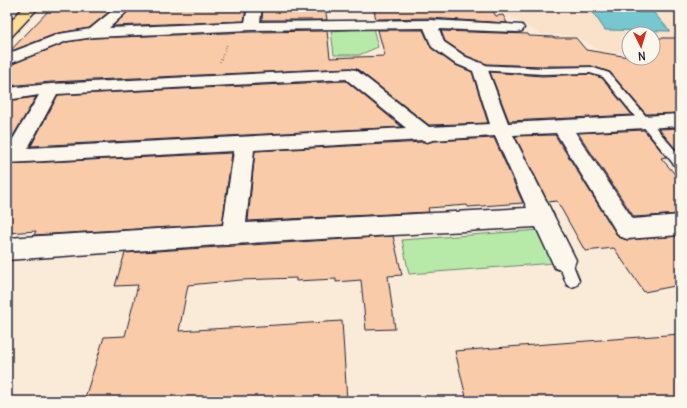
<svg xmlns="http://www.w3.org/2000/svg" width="687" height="408" font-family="Delius,sans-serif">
	<rect width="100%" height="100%" fill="#faead8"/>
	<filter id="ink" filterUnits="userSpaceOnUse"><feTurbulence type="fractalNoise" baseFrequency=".025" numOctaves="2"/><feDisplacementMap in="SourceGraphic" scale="8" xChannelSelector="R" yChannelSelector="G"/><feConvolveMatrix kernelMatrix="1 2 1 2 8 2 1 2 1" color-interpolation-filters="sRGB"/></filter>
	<g filter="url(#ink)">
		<!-- built -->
		<polygon fill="#fae1ca" points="491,7 670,7 680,18 680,58 653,55 653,34 629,34 629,53 601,51 577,36 542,34"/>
		<!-- green -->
		<g fill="#b7e9a9" stroke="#6c8672">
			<polygon points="373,28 378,47 359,55 334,55 331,31"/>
			<polygon points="539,230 554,263 409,274 402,240"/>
		</g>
		<!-- water -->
		<polygon fill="#77c7d1" stroke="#558595" points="592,11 653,12 670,31 605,30"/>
		<!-- building -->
		<g fill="#f9cba8" stroke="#22223b">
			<polygon points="52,7 115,7 89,28 58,33 9,52"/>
			<polygon points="133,7 246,7 244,21 113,26"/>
			<polygon points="263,7 325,7 327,20 262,20"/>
			<polygon points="373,7 478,7 480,11 492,10 496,16 503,15 507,23 430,18 376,19"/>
			<polygon points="378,30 423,30 431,48 453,64 472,72 488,123 429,125 357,69 350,68 51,82 7,86 7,66 67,42 94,38 252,32 327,31 330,58 385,56"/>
			<polygon points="441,31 528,34 529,36 553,37 554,38 576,38 586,50 647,60 648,58 653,58 653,38 680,38 680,113 646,114 610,72 591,66 542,66 487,64 467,56 445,41"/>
			<polygon points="490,72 542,76 590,74 602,78 632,115 509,121"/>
			<polygon points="346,81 402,127 31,146 58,95"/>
			<polygon points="36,97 7,146 7,101"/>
			<polygon points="680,128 680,154 659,129"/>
			<polygon points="644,130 666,157 661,158 680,180 680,214 634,217 578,133"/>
			<polygon points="555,135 618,237 627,240 680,236 680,285 644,292 614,248 585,251 557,201 548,202 515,136"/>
			<polygon points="494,138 523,203 468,207 467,205 428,208 429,212 248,221 255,151 423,142 427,143 433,141"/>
			<polygon points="232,153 222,224 34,235 36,231 7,233 7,164"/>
			<polygon points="393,236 402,275 388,276 395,329 366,330 361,280 336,282 336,279 296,281 296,278 241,280 188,285 179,331 342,321 347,401 84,401 104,337 125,336 138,285 115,286 125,253"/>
			<polygon points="680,334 680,401 467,401 455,351"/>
		</g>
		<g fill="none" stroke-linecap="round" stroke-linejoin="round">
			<defs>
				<g id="lane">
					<polygon points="480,65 542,68 591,67 609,73 680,156 680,168 676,167 603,77 590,73 542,74 477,70 475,68 477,66"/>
					<polygon points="564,254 569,255 579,280 577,285 572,287 567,285 557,260 559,255"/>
				</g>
				<path id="street" d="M117 7H132L109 28 245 22 248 7H262L260 22 430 20 522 25 524 28 522 31 517 32 439 29 444 42 466 57 486 65 508 123 680 114V126L575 132 633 219 680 215V235L627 239 619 236 556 133 513 135 576 260 573 268 564 271 555 268 536 227 233 244 7 260V238L223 225 234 151 7 163V149L39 95 7 100V88L51 84 350 69 356 70 429 127 490 124 473 71 454 63 432 47 424 28 252 30 94 37 67 41 7 65V54L59 34 90 29ZM346 79 406 128 28 148 57 94ZM495 136 527 208 246 223 254 150 423 140 427 142 433 140Z"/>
				<polygon id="primary" points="24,7 39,7 12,36 7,37 7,25"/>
			</defs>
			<!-- lane casing -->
			<use href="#lane" stroke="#22223b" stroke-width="3"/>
			<!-- street casing -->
			<use href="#street" stroke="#22223b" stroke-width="3"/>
			<!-- primary casing -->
			<use href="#primary" stroke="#22223b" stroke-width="3"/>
			<!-- path -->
			<polyline stroke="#22223b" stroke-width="1.5" stroke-dasharray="0.5 2" stroke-linecap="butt" points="220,62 227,44"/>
			<!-- lane -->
			<use href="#lane" fill="#fbf7ec" fill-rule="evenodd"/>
			<!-- street -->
			<use href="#street" fill="#fbf7ec" fill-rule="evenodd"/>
			<!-- primary -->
			<use href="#primary" fill="#fedd96" fill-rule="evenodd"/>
		</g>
	</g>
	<!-- margin -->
	<rect width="687" height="408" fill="none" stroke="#fbf7ec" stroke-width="24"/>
	<rect x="12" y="12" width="663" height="384" fill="none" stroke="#22223b" stroke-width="1.5" filter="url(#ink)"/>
	<!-- north arrow -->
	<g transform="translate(641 46) rotate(175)"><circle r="19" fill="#fbf7ec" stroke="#a4a2a5"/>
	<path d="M0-3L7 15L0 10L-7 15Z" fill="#c8321e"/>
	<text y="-6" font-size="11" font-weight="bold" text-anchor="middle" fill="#22223b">N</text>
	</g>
</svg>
